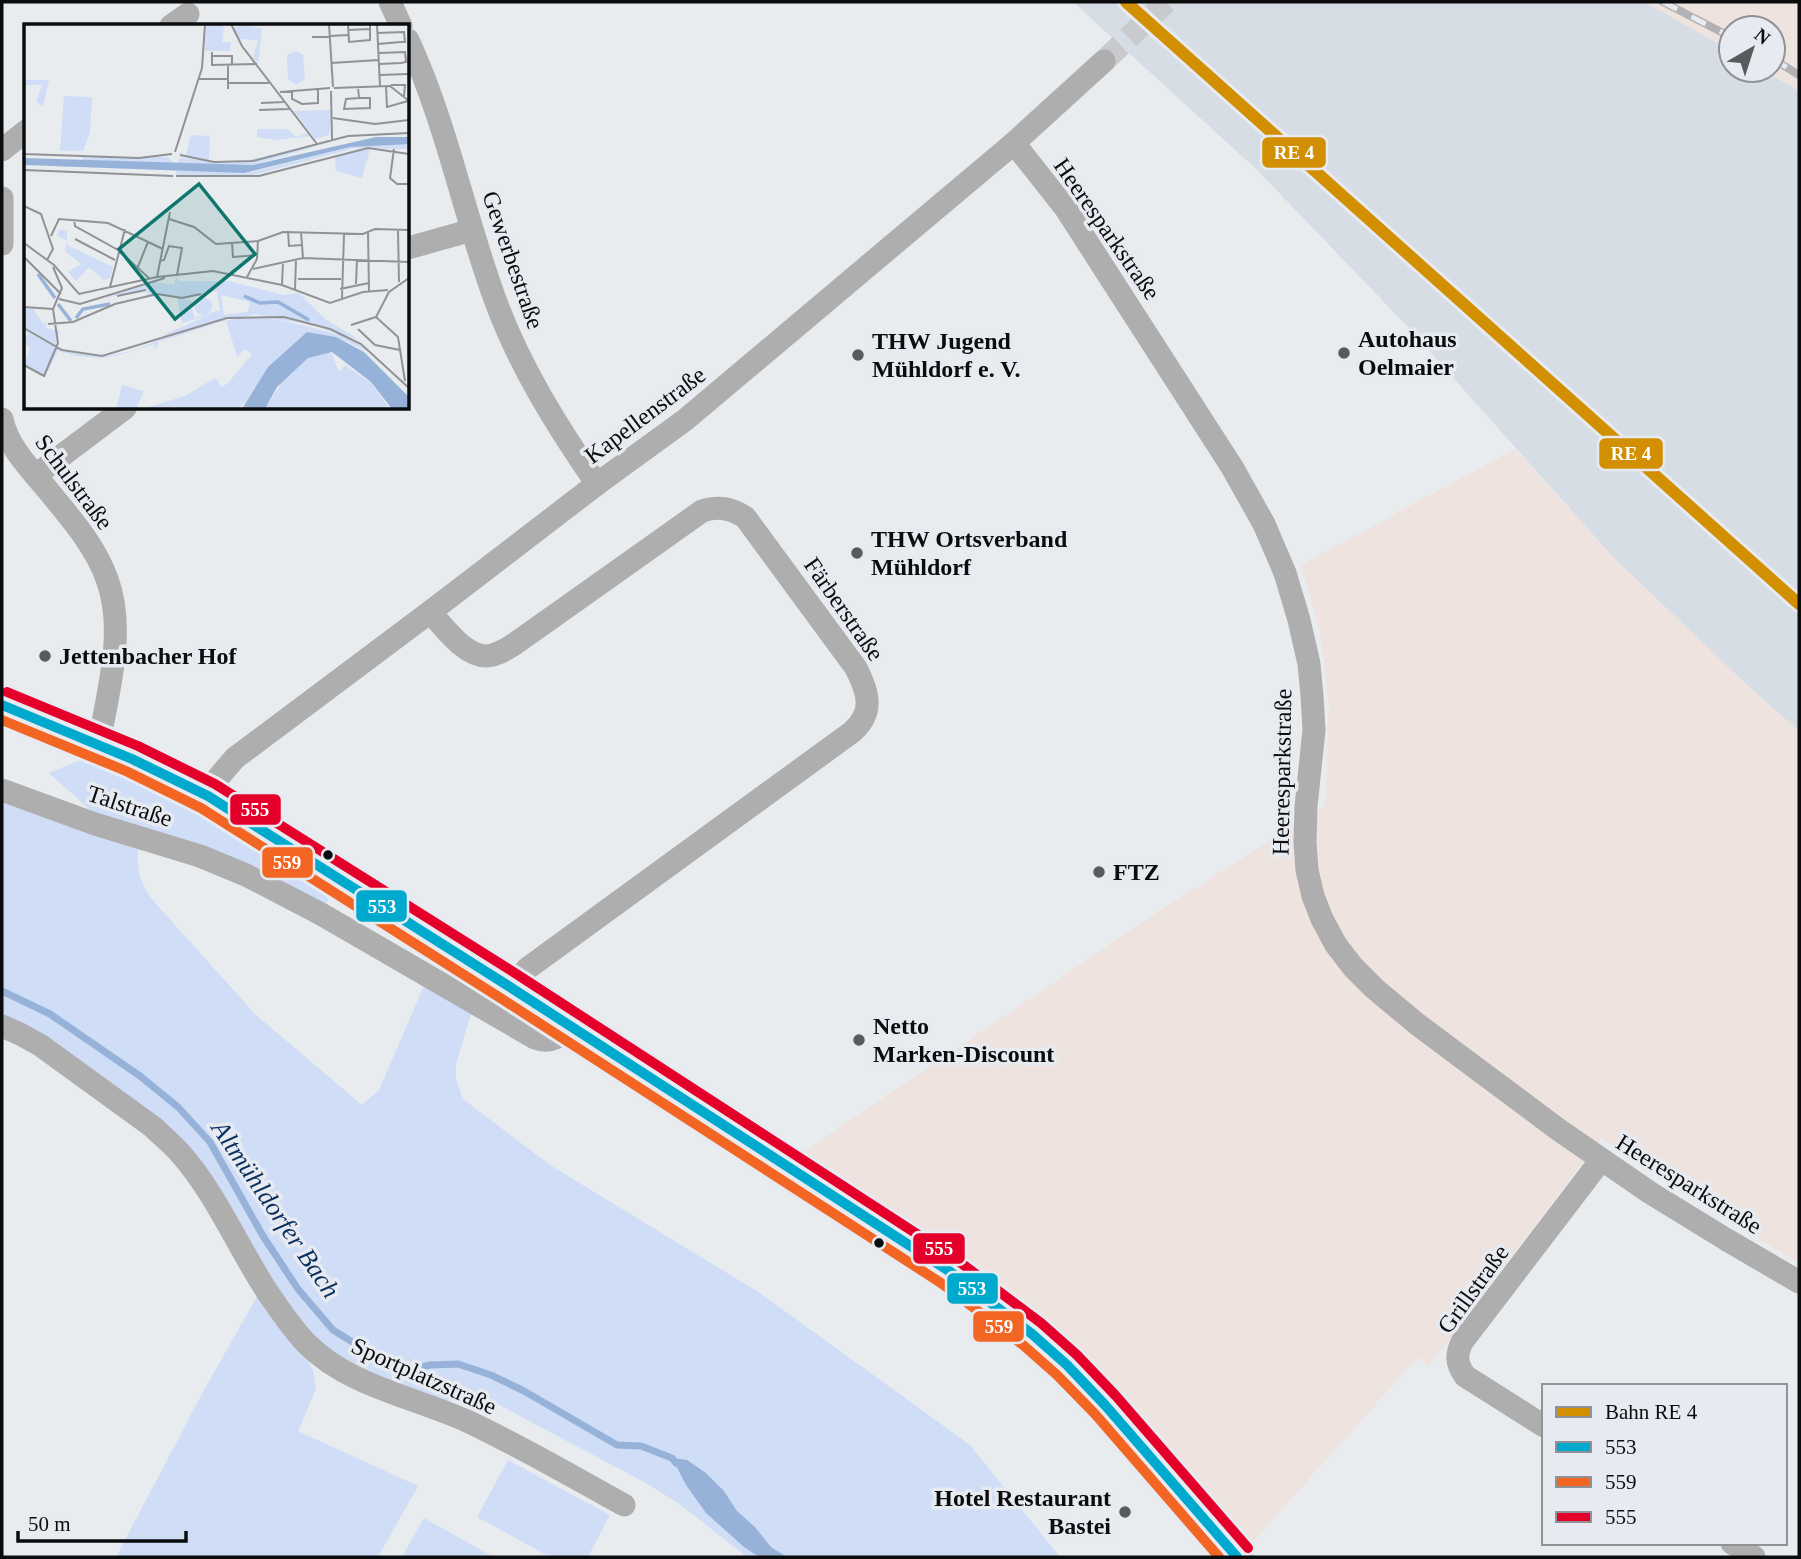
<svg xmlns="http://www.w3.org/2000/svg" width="1801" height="1559" font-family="Georgia,serif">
	<rect width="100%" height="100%" fill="#e9ecef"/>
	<!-- industrial -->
	<g fill="#eee3de">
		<polygon points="1645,2 1799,2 1799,91 1763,70 1773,70 1773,28 1731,28 1731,51"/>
		<polygon points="1515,449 1613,557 1746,684 1799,731 1799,1263 1664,1182 1601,1138 1429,1366 1418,1357 1250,1545 1133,1411 1045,1321 954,1250 802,1153 1165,907 1325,806 1329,708 1320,631 1301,565"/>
	</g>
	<!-- built -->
	<polygon fill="#d7dde5" points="1073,2 1645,2 1731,51 1731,70 1763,70 1799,91 1799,731 1746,684 1613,557 1408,327 1256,169"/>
	<!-- green -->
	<g fill="#cfddf6">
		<polygon points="92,755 160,789 217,822 329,898 326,904 99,818 49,773"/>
		<path d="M2 800 138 848C137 874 141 886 158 906L256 1015 362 1105 379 1090 424 986 471 1014 456 1064V1080L463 1099 550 1165 760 1293 970 1445 1060 1557H787L771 1547 755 1527 737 1511 724 1491 672 1458 686 1485 744 1546 759 1557H747L678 1503 644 1482 471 1390 444 1404 335 1358 305 1335 209 1180 2 1021Z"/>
		<polygon points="259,1293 304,1354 313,1370 316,1389 298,1431 418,1486 378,1557 116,1557 204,1390"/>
		<polygon points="508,1460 610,1515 588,1557 550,1557 477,1517"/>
		<polygon points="424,1518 494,1557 402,1557"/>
	</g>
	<!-- water -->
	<polygon fill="#97b2d8" points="672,1458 687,1460 706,1473 724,1491 737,1511 755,1527 771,1547 787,1557 759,1557 744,1547 706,1513 686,1485"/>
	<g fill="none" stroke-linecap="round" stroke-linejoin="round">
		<!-- stream -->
		<polyline stroke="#97b2d8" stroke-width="7" points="2,991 50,1014 140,1076 178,1107 210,1142 263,1236 298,1289 333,1330 393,1367 408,1370 430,1365 458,1364 491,1375 524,1391 617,1445 641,1446 672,1458 676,1463"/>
		<!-- street-tunnel -->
		<polyline stroke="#c8cacd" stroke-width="23" stroke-dasharray="23 11" stroke-linecap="butt" points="1104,61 1166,2"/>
		<!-- street -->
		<g stroke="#aeaeae" stroke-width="23">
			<polyline points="390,2 401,26"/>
			<polyline points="171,26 188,14"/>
			<path d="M408 40C447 124 464 216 496 302 520 367 558 428 597 484"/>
			<polyline points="1014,143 1066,209 1232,467 1264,524 1285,573 1299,620 1309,664 1312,696 1314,730 1306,806 1305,842 1307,870 1313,896 1322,919 1336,945 1353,967 1375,989 1417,1024 1559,1130 1649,1192 1727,1240 1799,1282"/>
			<polyline points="2,150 26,131"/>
			<polyline points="2,198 2,244"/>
			<polyline points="408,248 472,230"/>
			<path d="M2 419C8 448 33 472 51 494 73 521 95 546 107 579 126 630 108 691 99 743"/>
			<polyline points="36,475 125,408"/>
			<path d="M430 612C444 627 464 656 487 656 497 655 505 650 513 645L702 511C719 506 730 508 745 517L856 668C868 692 875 712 852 732L528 968 510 987"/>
			<path d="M2 790 95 824 200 856 246 875 321 914 535 1038C551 1044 559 1037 570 1027"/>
			<polyline points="208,796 217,779 235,758 430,612 597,484 685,420 1014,143 1104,61"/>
			<path d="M2 1026 20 1034 40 1045 153 1127C162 1136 172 1144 180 1153 215 1192 239 1249 268 1293 280 1310 292 1329 307 1344 350 1387 415 1397 469 1422 522 1447 573 1477 624 1505"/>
			<path d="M1544 1426 1465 1376C1456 1363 1456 1355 1462 1342L1601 1160"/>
			<polyline points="1732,1543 1754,1557"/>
		</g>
		<!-- secondary -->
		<path stroke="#adadae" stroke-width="32" d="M2 705C72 732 142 760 208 796L510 987 949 1271 984 1296 1032 1334 1067 1365 1105 1405 1237 1557"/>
		<defs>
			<g id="rail">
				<polyline points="1663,2 1731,37"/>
				<polyline points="1773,59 1799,75"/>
			</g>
		</defs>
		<!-- rail casing -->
		<use href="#rail" stroke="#b2b2b4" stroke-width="8"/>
		<!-- rail -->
		<use href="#rail" stroke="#e7ebf1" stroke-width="5" stroke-dasharray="16" stroke-linecap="butt"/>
		<defs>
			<polyline id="bus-1" points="2,705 132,759 208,796 510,987 949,1271 1032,1334 1067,1365 1105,1405 1237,1557"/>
			<polyline id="bus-2" points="2,720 126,771 201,808 502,999 941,1283 1023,1345 1057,1375 1095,1414 1219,1557"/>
			<polyline id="bus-3" points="7,692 138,746 215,784 518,975 957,1260 1041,1323 1077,1355 1116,1396 1248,1548"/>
		</defs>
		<!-- bus-1 casing -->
		<use href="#bus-1" stroke="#e7ebf1" stroke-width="16"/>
		<!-- bus-2 casing -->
		<use href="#bus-2" stroke="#e7ebf1" stroke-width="16"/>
		<!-- bus-3 casing -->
		<use href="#bus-3" stroke="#e7ebf1" stroke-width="16"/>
		<!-- bus-1 -->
		<use href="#bus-1" stroke="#00a9ce" stroke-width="10"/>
		<!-- bus-2 -->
		<use href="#bus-2" stroke="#f26522" stroke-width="10"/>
		<!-- bus-3 -->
		<use href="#bus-3" stroke="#e4002b" stroke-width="10"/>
		<defs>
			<polyline id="rail-1" points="1126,2 1799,604"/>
		</defs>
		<!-- rail-1 casing -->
		<use href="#rail-1" stroke="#e7ebf1" stroke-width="18"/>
		<!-- rail-1 -->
		<use href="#rail-1" stroke="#d38f02" stroke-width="12"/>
	</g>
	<!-- markers -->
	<g fill="#585a5d" stroke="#e7ebf1" stroke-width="2.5">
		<circle cx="1344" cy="353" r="7"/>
		<circle cx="858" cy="355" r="7"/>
		<circle cx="857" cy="553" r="7"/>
		<circle cx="45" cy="656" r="7"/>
		<circle cx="1099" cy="872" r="7"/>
		<circle cx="859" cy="1040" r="7"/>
		<circle cx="1125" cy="1512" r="7"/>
	</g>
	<g fill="#0a0c0e" stroke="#e7ebf1" stroke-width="2.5">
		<circle cx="328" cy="855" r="6"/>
		<circle cx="879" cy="1243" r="6"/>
	</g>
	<g text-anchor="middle" stroke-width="7" stroke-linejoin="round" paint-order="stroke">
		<!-- street labels -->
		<g font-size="24" fill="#0a0c0e" stroke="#e7ebf1">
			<text transform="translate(1107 229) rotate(55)" y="8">Heeresparkstraße</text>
			<text transform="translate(513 260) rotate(71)" y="8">Gewerbestraße</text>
			<text transform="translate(645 415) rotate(-37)" y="8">Kapellenstraße</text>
			<text transform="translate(74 482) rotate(53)" y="8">Schulstraße</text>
			<text transform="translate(844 609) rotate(55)" y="8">Färberstraße</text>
			<text transform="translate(1282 772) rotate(-89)" y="8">Heeresparkstraße</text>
			<text transform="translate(130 806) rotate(18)" y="8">Talstraße</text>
			<text transform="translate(1689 1184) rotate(32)" y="8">Heeresparkstraße</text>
			<text transform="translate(1473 1289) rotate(-54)" y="8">Grillstraße</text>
			<text transform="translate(424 1376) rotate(24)" y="8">Sportplatzstraße</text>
		</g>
		<!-- poi labels -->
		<g font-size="24" font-weight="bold" fill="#0a0c0e" stroke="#e7ebf1" text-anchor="start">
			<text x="1358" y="347">Autohaus<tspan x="1358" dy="28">Oelmaier</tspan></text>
			<text x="872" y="349">THW Jugend<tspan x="872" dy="28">Mühldorf e. V.</tspan></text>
			<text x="871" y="547">THW Ortsverband<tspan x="871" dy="28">Mühldorf</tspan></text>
			<text x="59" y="664">Jettenbacher Hof</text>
			<text x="1113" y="880">FTZ</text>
			<text x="873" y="1034">Netto<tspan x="873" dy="28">Marken-Discount</tspan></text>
			<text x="1111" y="1506" text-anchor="end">Hotel Restaurant<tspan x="1111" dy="28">Bastei</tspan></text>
		</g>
		<!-- water labels -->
		<g font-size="26" font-style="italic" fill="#0b2f5f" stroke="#e7ebf1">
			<text transform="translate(276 1209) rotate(56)" y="9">Altmühldorfer Bach</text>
		</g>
	</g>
	<!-- overview -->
	<g transform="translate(24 24)">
		<rect width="385" height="385" fill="#e9ecef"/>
		<path d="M182 0H200L198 18H207L206 27H181ZM221 0 238 5 234 40 229 33 234 16 214 15 210 4ZM271 27 279 30 281 55 272 61 264 55 263 31ZM0 56H25L19 83 12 77 18 61H0ZM40 72 68 73 66 109 59 127H36ZM308 86 305 111 291 115 270 87ZM233 105H263L272 113 285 108 287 112 252 116 233 113ZM167 111 186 112 185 136 158 131 155 128 162 131ZM306 118 229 141H152L156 134 211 139ZM353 119 385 120V125L331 124 222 153 153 151 152 147 227 148 326 123ZM346 125 338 154 312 147 311 132ZM59 133H144L150 140 59 137ZM36 205 43 207V221L89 243 86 254 80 256 65 243 52 257 44 248 57 240 41 227 43 216 33 212ZM152 253 155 257H204L260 271 275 269 301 295 334 315 232 290 137 312 185 291 158 299 153 273 137 270 123 274V266L81 274 131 258 150 261ZM193 267 196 286 170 294 167 276 158 275ZM197 271 226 278 224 288 200 291ZM170 282a9 9 0 1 1 18 0a9 9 0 1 1-18 0ZM8 283 19 300 24 299 21 304 35 307 31 323 0 303V284ZM221 292 284 299 321 312 352 331 312 313 283 308 244 343 218 385 222 377 214 385H118L161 372 191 354 198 363 204 359 228 330 221 325 213 333 202 296 135 318 131 326 130 320 96 331 77 334 53 332 34 327 21 353 0 340 6 325 0 317 4 310 0 305 38 327 76 333 104 328 178 301 196 296ZM302 328 308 330 315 348 321 341 347 359 366 385H241L260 355 285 333ZM98 361 120 367 112 385H92Z" fill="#cfddf6" fill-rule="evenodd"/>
		<path d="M352 113H385V120L326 123 220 149 0 141V134L229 141ZM283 308 312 313 340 328 385 373V385H368L347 358 308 328 284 334 253 363 241 385H218L244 343Z" fill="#97b2d8"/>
		<path fill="none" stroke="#97b2d8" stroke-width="3.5" d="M14 250 31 274M220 272 236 279 254 278 285 296M34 280 47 297M52 294 59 285 86 280"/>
		<path fill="none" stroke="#909295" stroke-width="2" d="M207 0 218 22 293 120M305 0 309 63M324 0 325 18 346 16V0M353 0 356 62M324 6 346 5M353 9 380 8 381 18H377M288 13 324 11M354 20 377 18M188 28V41L233 40M355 29 381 28 382 38 377 39M188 32H208V41M307 39 355 36M355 40 377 39M356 51 384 50M174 55H204M204 59H245M367 61H381L380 72M362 62 363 83 384 77M334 63 335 74 322 75 320 85 346 84V74H335M310 64 366 62 385 77M204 65V41M268 67V75L278 80 294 79V66M307 67 308 116M256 68 306 64M237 79 260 78M235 86 265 85M309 94 351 100 385 96M370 125 366 154 373 160H385M151 128 178 44 181 0M0 130 115 134 148 130M156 131 190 138 229 137 324 112 385 109M0 146 149 152M152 152H235L344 124 385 130M0 182 17 190 29 225 23 236M145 195 170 203 192 220 234 217 259 208 339 210 351 205 385 206M50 196 51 202 94 226 126 255M374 206 375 258M264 207 265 222 278 221M277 208 279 234M344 208 345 267M27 212 35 195 84 199 139 225M51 215 91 236M0 219 30 241 55 270 133 253 189 247 258 261 306 279 339 268 364 266M208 219 209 233 234 231M0 233 37 270M136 237 140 236 145 222 158 224 153 251M113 245 124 218M229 245 279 234 385 238M133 253 146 188M223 253 233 235 234 217M274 255H317M332 260 333 235M258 261 259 238M86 263 101 205M271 265 272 235M316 265 345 259M93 272 122 266M318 274 320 210M35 275 56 280 141 254M0 283 29 285M24 300 49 298 91 280 133 270 158 274 177 270M327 301 352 293M0 304 38 326 78 332 203 294 260 293 306 305 337 320 385 364M334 305 351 321 376 326M0 341 20 352 34 319 29 285 38 264 29 243M381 357 374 313 352 293 365 268 385 254"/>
		<path fill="#0f766e" fill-opacity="0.15" stroke="#0f766e" stroke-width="3.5" d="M175 160 231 230 151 295 95 225Z"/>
		<rect width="385" height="385" fill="none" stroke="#0a0c0e" stroke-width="3.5"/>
	</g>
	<g stroke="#e7ebf1" stroke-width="2.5">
		<rect x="1261" y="136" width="66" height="33" rx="7" fill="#d38f02"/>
		<rect x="1598" y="437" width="66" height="33" rx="7" fill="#d38f02"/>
		<rect x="229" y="793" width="53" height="33" rx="7" fill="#e4002b"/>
		<rect x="261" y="846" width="53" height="33" rx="7" fill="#f26522"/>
		<rect x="355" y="889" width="53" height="34" rx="7" fill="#00a9ce"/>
		<rect x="912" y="1232" width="54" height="33" rx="7" fill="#e4002b"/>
		<rect x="946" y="1272" width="53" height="33" rx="7" fill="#00a9ce"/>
		<rect x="972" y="1310" width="53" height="33" rx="7" fill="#f26522"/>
	</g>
	<g font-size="19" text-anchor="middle" font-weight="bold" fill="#fff">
		<text x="1294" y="159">RE 4</text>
		<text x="1631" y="460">RE 4</text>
		<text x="255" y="816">555</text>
		<text x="287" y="869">559</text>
		<text x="382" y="913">553</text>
		<text x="939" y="1255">555</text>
		<text x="972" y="1295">553</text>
		<text x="999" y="1333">559</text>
	</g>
	<!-- border -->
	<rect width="1801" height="1559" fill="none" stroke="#0a0c0e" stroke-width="7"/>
	<!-- legend -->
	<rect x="1542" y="1384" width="245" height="161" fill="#e7ebf1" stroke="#8f9296" stroke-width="2"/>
	<rect x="1556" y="1407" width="35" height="10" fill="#d38f02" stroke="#8f9296" stroke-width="2"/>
	<text x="1605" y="1419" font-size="21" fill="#0a0c0e">Bahn RE 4</text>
	<rect x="1556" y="1442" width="35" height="10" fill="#00a9ce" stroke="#8f9296" stroke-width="2"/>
	<text x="1605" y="1454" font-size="21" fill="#0a0c0e">553</text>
	<rect x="1556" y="1477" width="35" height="10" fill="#f26522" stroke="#8f9296" stroke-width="2"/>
	<text x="1605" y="1489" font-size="21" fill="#0a0c0e">559</text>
	<rect x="1556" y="1512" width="35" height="10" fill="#e4002b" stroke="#8f9296" stroke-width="2"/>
	<text x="1605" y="1524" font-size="21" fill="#0a0c0e">555</text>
	<!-- north arrow -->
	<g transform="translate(1752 49) rotate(39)"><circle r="33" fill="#e7ebf1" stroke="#8f9296" stroke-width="2"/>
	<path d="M0-5L12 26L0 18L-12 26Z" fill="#585a5d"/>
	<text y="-10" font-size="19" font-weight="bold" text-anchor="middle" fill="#0a0c0e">N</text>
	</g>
	<!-- scale -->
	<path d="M18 1531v10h168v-10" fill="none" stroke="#0a0c0e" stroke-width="3.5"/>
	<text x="28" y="1531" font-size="21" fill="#0a0c0e" stroke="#e7ebf1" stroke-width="5" paint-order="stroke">50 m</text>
</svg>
